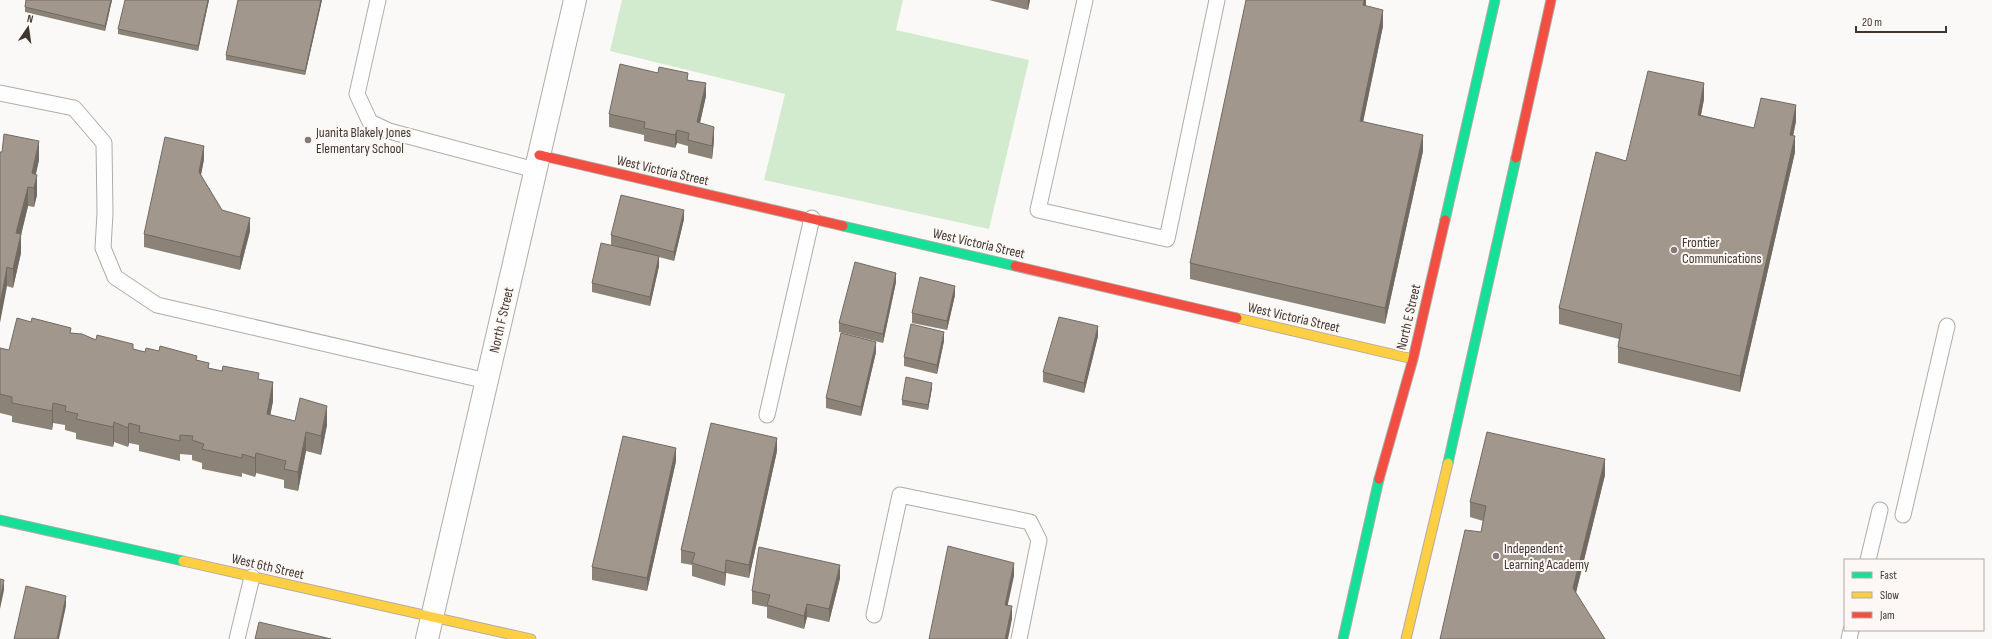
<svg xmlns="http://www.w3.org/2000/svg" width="1992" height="639" font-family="'Sofia Sans Condensed',sans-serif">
	<rect width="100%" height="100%" fill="#fbf9f7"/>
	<!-- green -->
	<polygon fill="#d2eace" points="622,0 903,0 896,30 1029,60 989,229 764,180 785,94 610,51"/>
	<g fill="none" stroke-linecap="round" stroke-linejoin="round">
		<defs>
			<g id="lane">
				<polyline points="378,0 357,94 370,122 389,131 535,170"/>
				<polyline points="1085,0 1038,210 1167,239 1217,0"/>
				<polyline points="0,93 74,108 104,143 105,213 103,248 115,277 157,305 487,381"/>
				<polyline points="767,415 812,218"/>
				<polyline points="1903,515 1947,326"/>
				<polyline points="1868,560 1880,510"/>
				<polyline points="874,615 900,495 1030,522 1039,540 1019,639"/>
				<polyline points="237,639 252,577"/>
				<polyline points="1849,639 1851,630"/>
			</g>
			<polyline id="street" points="427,639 575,0"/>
			<g id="fast">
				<polyline points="1445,220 1495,0"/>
				<polyline points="843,226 1015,266"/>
				<polyline points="1448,463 1516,158"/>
				<polyline points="0,520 183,561"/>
				<polyline points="1343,639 1379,479"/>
			</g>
			<g id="slow">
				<polyline points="1237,318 1413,359"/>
				<polyline points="183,561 531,639"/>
				<polyline points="1406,639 1448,463"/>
			</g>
			<g id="jam">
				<polyline points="539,155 843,226"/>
				<polyline points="1516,158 1551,0"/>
				<polyline points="1015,266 1237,318"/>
				<polyline points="1379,479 1413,359 1445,220"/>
			</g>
		</defs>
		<!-- lane casing -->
		<use href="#lane" stroke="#b0aba8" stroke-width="17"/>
		<!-- street casing -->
		<use href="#street" stroke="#b0aba8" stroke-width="24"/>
		<!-- fast casing -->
		<use href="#fast" stroke="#b0aba8" stroke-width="11"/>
		<!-- slow casing -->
		<use href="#slow" stroke="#b0aba8" stroke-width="11"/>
		<!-- jam casing -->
		<use href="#jam" stroke="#b0aba8" stroke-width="11"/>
		<!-- lane -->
		<use href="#lane" stroke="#fefefe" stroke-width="15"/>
		<!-- street -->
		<use href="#street" stroke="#fefefe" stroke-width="22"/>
		<!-- fast -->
		<use href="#fast" stroke="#16e098" stroke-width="9"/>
		<!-- slow -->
		<use href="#slow" stroke="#ffcf43" stroke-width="9"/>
		<!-- jam -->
		<use href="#jam" stroke="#f24e42" stroke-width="9"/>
	</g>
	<!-- wall -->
	<g fill="#8b8278">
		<polygon points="26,0 112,0 105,31 25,12 25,7"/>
		<polygon points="209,0 198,51 118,34 118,29"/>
		<polygon points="238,0 322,0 305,75 226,60 226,55"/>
		<polygon points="989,0 1030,0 1028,10"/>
		<polygon points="1366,0 1366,6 1383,26 1363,121 1423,151 1385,324 1190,279 1190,263"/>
		<polygon points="688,80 706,96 700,123 714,140 712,159 688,153 688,146 677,143 675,148 644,141 644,135 609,127 609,114"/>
		<polygon points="1704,99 1701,115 1754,128 1796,121 1793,136 1795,152 1740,392 1618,363 1618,347 1619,339 1559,324 1559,308 1626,161"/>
		<polygon points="0,152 39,160 35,175 37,195 34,207 28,206 21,235 21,253 13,288 7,286"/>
		<polygon points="204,159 201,175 222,210 250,231 240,270 144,247 144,234"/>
		<polygon points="684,219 674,261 659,257 659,266 650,306 592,292 592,283 639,252 611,245 611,235"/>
		<polygon points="896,282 883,343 839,332 839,323"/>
		<polygon points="955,295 947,330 912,323 912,313"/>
		<polygon points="71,333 145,352 197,360 209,368 259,379 273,401 270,415 295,421 327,425 321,455 306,451 298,491 284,488 284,480 256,473 255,477 242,473 242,477 202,469 202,463 192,460 192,455 180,454 180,461 139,451 139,445 129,443 128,447 114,442 113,447 76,439 76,433 65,430 65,425 53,423 52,430 12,422 12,416 0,413 0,348 9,350"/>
		<polygon points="1098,336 1084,393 1043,382 1043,372"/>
		<polygon points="944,341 937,374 904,366 904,357"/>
		<polygon points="876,352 861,416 826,408 826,398"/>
		<polygon points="932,388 928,410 902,405 902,400"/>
		<polygon points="777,451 749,578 726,573 725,586 692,576 692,565 681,563 681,550"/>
		<polygon points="676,461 647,591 592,580 592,567"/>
		<polygon points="1605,475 1576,593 1481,532 1483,521 1470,517 1470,502"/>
		<polygon points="840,578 829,622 807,617 804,629 767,618 767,607 752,604 752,591"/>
	</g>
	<!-- shaded-wall -->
	<g fill="#716a62">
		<polygon points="111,0 112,0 105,31 105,26"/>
		<polygon points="208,0 209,0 198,51 198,46"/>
		<polygon points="321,0 322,0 305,75 305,71"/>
		<polygon points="1028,0 1030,0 1028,10"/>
		<polygon points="1364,0 1366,0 1366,9 1363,5"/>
		<polygon points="1383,10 1383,26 1360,137 1360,121"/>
		<polygon points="706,83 706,96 697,135 697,122"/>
		<polygon points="1704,83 1704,99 1698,130 1698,115"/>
		<polygon points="1796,105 1796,121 1790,151 1790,135"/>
		<polygon points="714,127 714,140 712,159 712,146"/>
		<polygon points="677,130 677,143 675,148 675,135"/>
		<polygon points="1423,135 1423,151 1385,324 1385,308"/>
		<polygon points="1795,136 1795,152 1740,392 1740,376"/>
		<polygon points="39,141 39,160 33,188 32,173"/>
		<polygon points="204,146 204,159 199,185 199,172"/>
		<polygon points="37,175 37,195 34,207 34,188"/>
		<polygon points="28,187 28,206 21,235 21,253 13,288 13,269 16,233"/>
		<polygon points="684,210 684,219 674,261 674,252"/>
		<polygon points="250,218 250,231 240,270 240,257"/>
		<polygon points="659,256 659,266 650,306 650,297"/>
		<polygon points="7,267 7,286 0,323 0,304"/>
		<polygon points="896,273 896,282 883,343 883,334"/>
		<polygon points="955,286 955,295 947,330 947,321"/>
		<polygon points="1098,326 1098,336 1084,393 1084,383"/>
		<polygon points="944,332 944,341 937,374 937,365"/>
		<polygon points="876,342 876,352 861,416 861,407"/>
		<polygon points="273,382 273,401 267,433 267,414"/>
		<polygon points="932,383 932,388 928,410 928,405"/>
		<polygon points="53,403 53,423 52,430 52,411"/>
		<polygon points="327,406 327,425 321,455 321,436"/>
		<polygon points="114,422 114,442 113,447 113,427"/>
		<polygon points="129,423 129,443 128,447 128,428"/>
		<polygon points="306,432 306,451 298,491 298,472"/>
		<polygon points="777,438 777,451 749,578 749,565"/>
		<polygon points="676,448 676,461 647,591 647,578"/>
		<polygon points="256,453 256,473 255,477 255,458"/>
		<polygon points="1605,459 1605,475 1573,604 1573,588"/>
		<polygon points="726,560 726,573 725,586 725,573"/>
		<polygon points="1014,563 1014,576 1005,618 1005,605"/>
		<polygon points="840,565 840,578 829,622 829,609"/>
		<polygon points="4,580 4,590 0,609 0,600"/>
		<polygon points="66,596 66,606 59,639 57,639"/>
		<polygon points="807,604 807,617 804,629 804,616"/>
		<polygon points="1012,606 1012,619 1008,639 1005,639"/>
	</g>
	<!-- building -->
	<g fill="#a2978c" stroke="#716a62">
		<polygon points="26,0 111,0 105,26 25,7"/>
		<polygon points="125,0 208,0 198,46 118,29"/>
		<polygon points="238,0 321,0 305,71 226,55"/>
		<polygon points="1246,0 1364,0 1363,5 1383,10 1360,121 1423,135 1385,308 1190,263"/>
		<polygon points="620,64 658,73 659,67 688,73 687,80 706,83 697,122 714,127 712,146 688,140 689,133 677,130 675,135 644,128 645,122 609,114"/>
		<polygon points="1648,71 1704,83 1698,115 1754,128 1761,98 1796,105 1790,135 1795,136 1740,376 1618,347 1622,324 1559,308 1596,152 1626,161"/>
		<polygon points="4,134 39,141 32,173 37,175 34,188 28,187 16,233 21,234 13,269 7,267 0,304 0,152 2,152"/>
		<polygon points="165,137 204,146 199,172 222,210 250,218 240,257 144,234"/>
		<polygon points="621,195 684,210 674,252 611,235"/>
		<polygon points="601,243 659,256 650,297 592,283"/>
		<polygon points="855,262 896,273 883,334 839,323"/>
		<polygon points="920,277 955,286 947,321 912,313"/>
		<polygon points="1059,317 1098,326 1084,383 1043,372"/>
		<polygon points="17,318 31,322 32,318 71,328 70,333 82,334 96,340 97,335 133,344 133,349 145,352 146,348 159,351 160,346 197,356 196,360 209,363 208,368 222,371 223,366 259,373 258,379 273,382 267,414 295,421 300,398 327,406 321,436 306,432 298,472 284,469 286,461 256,453 255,458 242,454 242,458 202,449 204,444 192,440 193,436 180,435 180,441 139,432 140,426 129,423 128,428 114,422 113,427 76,419 78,414 65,411 66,406 53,403 52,411 12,403 12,397 0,394 0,348 9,350"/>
		<polygon points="911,324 944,332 937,365 904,357"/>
		<polygon points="841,333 876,342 861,407 826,398"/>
		<polygon points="906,377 932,383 928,405 902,400"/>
		<polygon points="711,423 777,438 749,565 726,560 725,573 692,563 695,553 681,550"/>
		<polygon points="1487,432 1605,459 1573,588 1605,639 1440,639 1465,530 1481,532 1486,506 1470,502"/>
		<polygon points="623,436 676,448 647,578 592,567"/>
		<polygon points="948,546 1014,563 1005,605 1012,606 1005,639 929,639"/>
		<polygon points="759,547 840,565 829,609 807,604 804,616 767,605 770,595 752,591"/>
		<polygon points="0,579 4,580 0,600"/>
		<polygon points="26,586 66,596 57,639 14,639"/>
		<polygon points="259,622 331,639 255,639"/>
	</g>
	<!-- markers -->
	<g fill="#817a76" stroke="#fdf8f5" stroke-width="1.5">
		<circle cx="308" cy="140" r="4"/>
		<circle cx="1674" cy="250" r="4"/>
		<circle cx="1496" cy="556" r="4"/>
	</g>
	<g text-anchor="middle" stroke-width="4" stroke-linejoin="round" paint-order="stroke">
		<!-- poi labels -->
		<g font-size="14" fill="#3f3630" stroke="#fdf8f5" text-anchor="start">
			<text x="316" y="137">Juanita Blakely Jones<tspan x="316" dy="16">Elementary School</tspan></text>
			<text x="1682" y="247">Frontier<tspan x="1682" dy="16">Communications</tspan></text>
			<text x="1504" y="553">Independent<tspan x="1504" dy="16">Learning Academy</tspan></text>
		</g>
		<!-- street labels -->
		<g font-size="14" fill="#3f3630" stroke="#fdf8f5">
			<text transform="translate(663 170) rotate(13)" y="5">West Victoria Street</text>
			<text transform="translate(979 243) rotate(13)" y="5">West Victoria Street</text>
			<text transform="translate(1294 317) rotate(13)" y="5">West Victoria Street</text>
			<text transform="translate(1408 317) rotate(-77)" y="5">North E Street</text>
			<text transform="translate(501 320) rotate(-77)" y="5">North F Street</text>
			<text transform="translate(268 566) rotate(13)" y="5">West 6th Street</text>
		</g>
	</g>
	<!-- legend -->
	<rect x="1844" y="559" width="140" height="72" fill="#fdf8f5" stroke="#b1aaa6"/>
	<rect x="1852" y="572" width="20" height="6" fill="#16e098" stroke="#b1aaa6"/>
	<text x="1880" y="579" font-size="12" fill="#3f3630">Fast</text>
	<rect x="1852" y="592" width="20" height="6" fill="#ffcf43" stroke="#b1aaa6"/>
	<text x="1880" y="599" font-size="12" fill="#3f3630">Slow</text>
	<rect x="1852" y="612" width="20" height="6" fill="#f24e42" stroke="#b1aaa6"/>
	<text x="1880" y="619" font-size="12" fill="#3f3630">Jam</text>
	<!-- north arrow -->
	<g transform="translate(28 28) rotate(13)" stroke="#fdf8f5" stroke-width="3" paint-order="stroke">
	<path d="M0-3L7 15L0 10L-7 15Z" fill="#3f3630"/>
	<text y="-6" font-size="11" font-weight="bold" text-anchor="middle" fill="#3f3630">N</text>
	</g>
	<!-- scale -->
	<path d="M1856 26v6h90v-6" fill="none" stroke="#3f3630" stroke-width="2"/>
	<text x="1862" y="26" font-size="12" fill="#3f3630" stroke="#fdf8f5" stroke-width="3" paint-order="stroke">20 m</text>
</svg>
